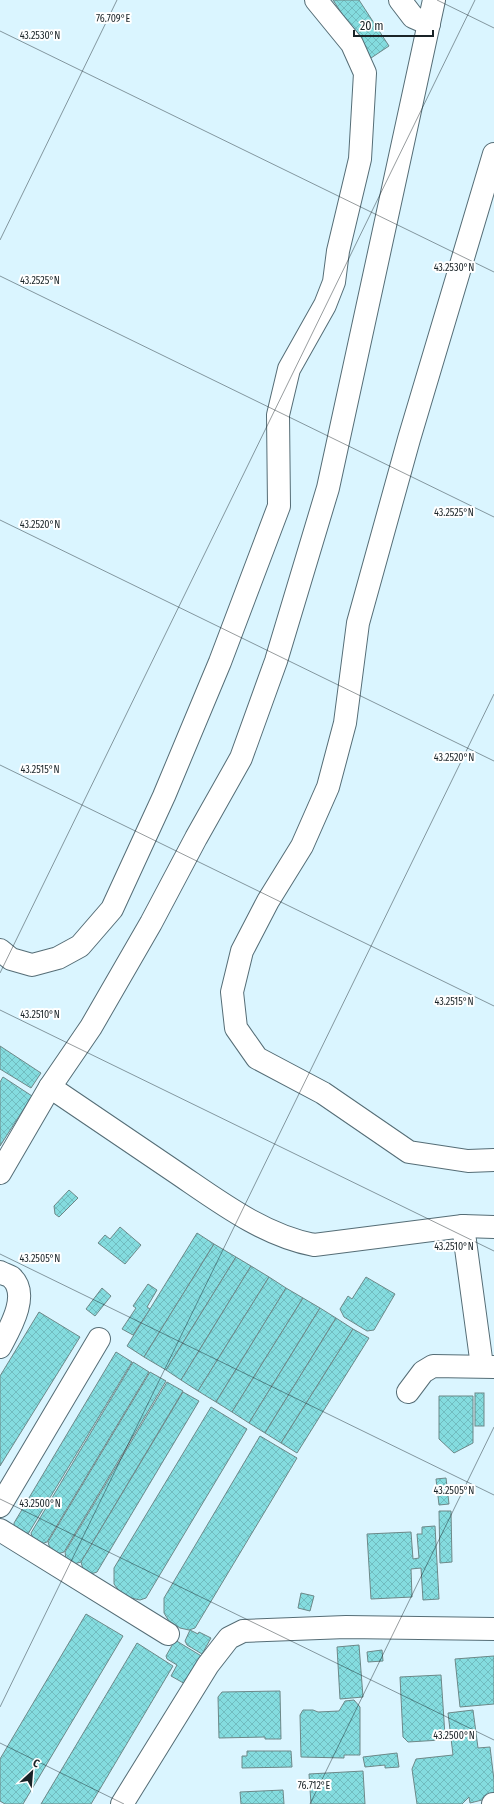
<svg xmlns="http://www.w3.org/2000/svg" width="494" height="1804" font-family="'Fira Sans Condensed',sans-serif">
	<defs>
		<pattern id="building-cross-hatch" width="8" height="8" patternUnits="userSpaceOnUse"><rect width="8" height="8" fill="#84dcdf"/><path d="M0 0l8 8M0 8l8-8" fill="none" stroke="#71bcbf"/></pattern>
	</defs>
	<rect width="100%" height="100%" fill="#daf5ff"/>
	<!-- building -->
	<g fill="url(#building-cross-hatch)" stroke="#6d8888">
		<polygon points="333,0 359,0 389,46 371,58"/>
		<polygon points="0,1046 41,1073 31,1088 0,1069"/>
		<polygon points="3,1077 32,1096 0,1146 0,1082"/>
		<polygon points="69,1190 78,1198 59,1217 55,1214 54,1206"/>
		<polygon points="120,1227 141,1245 125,1264 98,1243 105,1235 110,1239"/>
		<polygon points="197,1233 214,1244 144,1357 127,1346"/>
		<polygon points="214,1244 236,1257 166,1370 144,1357"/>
		<polygon points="236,1257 251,1266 181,1380 166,1370"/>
		<polygon points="251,1266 269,1277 198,1391 181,1380"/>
		<polygon points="269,1277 286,1288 216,1402 198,1391"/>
		<polygon points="366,1277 395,1294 374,1330 367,1331 344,1317 340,1309 348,1296 352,1299"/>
		<polygon points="148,1284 157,1290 147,1307 150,1309 133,1335 122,1329 136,1308 133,1306"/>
		<polygon points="102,1288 111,1296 95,1316 86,1309"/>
		<polygon points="286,1288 303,1298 232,1412 216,1402"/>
		<polygon points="303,1298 320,1308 249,1423 232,1412"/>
		<polygon points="320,1308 336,1318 265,1433 249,1423"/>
		<polygon points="39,1312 80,1337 0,1466 0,1376"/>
		<polygon points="336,1318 353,1329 281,1443 265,1433"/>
		<polygon points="353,1329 369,1338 297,1453 281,1443"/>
		<polygon points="116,1352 132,1362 28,1534 14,1526 14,1523"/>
		<polygon points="133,1362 149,1372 47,1542 41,1544 33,1539 31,1533"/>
		<polygon points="150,1372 166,1381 64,1552 57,1554 50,1549 48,1542"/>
		<polygon points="167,1382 183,1391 81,1562 74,1564 66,1559 65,1552"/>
		<polygon points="183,1392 199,1401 97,1572 91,1574 83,1569 81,1562"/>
		<rect x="475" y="1393" width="9" height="33"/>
		<polygon points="439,1396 473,1396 473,1443 454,1453 439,1439"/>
		<polygon points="211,1407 247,1429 146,1598 140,1600 131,1598 120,1592 114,1584 114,1568"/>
		<polygon points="260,1436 297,1458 195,1628 189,1630 180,1628 169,1621 164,1613 164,1598"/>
		<polygon points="446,1478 449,1504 439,1505 436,1479"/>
		<polygon points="439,1511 451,1511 452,1562 440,1563"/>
		<polygon points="435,1526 439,1599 423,1600 421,1568 411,1569 412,1597 371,1599 367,1534 411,1532 413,1559 419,1558 417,1534 422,1534 422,1527"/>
		<polygon points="301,1593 314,1596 310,1611 298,1608"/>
		<polygon points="86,1614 123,1636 23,1804 5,1804 0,1801 0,1759"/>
		<polygon points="190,1630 198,1634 199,1632 211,1638 202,1654 187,1645 185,1641"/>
		<polygon points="175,1640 203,1657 187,1685 171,1676 177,1665 167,1659 166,1656"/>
		<polygon points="137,1643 173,1666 91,1804 41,1804"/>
		<polygon points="359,1645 363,1697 340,1699 337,1647"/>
		<polygon points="382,1650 383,1661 368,1662 367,1652"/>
		<polygon points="494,1656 494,1704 460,1707 455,1659"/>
		<polygon points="441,1675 445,1736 441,1740 408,1742 403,1737 400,1677"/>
		<polygon points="280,1691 281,1739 265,1739 265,1737 219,1738 218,1697 222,1692"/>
		<polygon points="354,1700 360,1707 360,1755 344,1755 344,1758 301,1757 300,1715 303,1710 313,1710 318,1712 339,1711 345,1701"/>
		<polygon points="473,1710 478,1748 490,1747 494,1780 494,1797 470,1803 469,1797 462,1804 417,1804 412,1769 416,1759 453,1755 448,1713"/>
		<polygon points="247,1751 291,1751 292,1767 242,1768 242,1756 247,1756"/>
		<polygon points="397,1753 399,1767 385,1768 385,1765 365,1767 363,1757"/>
		<polygon points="363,1771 365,1804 311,1804 309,1774"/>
		<polygon points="283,1790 284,1804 241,1804 240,1792"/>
	</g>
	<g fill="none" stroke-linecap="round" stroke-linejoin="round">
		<defs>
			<g id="minor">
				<polyline points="400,0 413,17 429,24"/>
				<polyline points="494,154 409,439 358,623 345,723 328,787 302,846 268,901 242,951 232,992 236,1028 257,1058 323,1093 409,1152 468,1161 494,1160"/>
				<polyline points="0,950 11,959 32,965 58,958 80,946 112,909 164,796 220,662 279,506 278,415 289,369 325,305 334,282 338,251 360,159 365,73 352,44 316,0"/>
				<path d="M50 1087C91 1115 133 1143 174 1171 217 1200 262 1235 314 1245L463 1226 494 1227"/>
				<polyline points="0,1173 50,1087 91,1027 151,923 196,838 241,758 276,661 328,488 434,0"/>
				<polyline points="463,1226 482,1366"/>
				<path d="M0 1272C3 1274 8 1275 11 1277 31 1294 9 1330 0 1347"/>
				<polyline points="408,1392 423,1372 433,1366 494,1367"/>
				<polyline points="0,1506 99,1339"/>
				<polyline points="0,1530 168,1634"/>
				<polyline points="122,1804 208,1665 229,1638 243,1631 346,1627 494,1629"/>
				<polyline points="493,1804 494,1804"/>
			</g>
		</defs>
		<!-- minor casing -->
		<use href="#minor" stroke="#556d76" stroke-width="24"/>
		<!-- minor -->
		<use href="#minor" stroke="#fff" stroke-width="22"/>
	</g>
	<!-- ticks -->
	<path fill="none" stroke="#192327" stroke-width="1" stroke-opacity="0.45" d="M437 0 494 28M0 31 494 272M0 240 117 0M0 276 494 517M0 520 494 761M0 765 494 1006M0 973 475 0M0 1010 494 1251M0 1254 494 1495M0 1499 494 1740M0 1707 494 694M0 1743 124 1804M310 1804 494 1427"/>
	<g font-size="10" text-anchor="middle" fill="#192327" stroke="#fff" stroke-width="4" stroke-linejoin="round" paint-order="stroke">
		<text x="113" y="22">76.709°E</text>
		<text x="40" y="39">43.2530°N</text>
		<text x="454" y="271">43.2530°N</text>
		<text x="40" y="284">43.2525°N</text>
		<text x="454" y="516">43.2525°N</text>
		<text x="40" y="528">43.2520°N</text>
		<text x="454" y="761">43.2520°N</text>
		<text x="40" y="773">43.2515°N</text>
		<text x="454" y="1005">43.2515°N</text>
		<text x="40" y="1018">43.2510°N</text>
		<text x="454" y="1250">43.2510°N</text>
		<text x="40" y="1262">43.2505°N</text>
		<text x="454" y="1494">43.2505°N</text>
		<text x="40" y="1507">43.2500°N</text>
		<text x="454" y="1739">43.2500°N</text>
		<text x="314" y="1789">76.712°E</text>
	</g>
	<!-- north arrow -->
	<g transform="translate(32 1772) rotate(26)" stroke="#ffffff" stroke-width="3" paint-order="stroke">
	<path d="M0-3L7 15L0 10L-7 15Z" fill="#192327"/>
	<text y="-6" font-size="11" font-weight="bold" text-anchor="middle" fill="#192327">С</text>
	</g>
	<!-- scale -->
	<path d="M354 30v6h79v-6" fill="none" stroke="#192327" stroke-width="2"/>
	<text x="360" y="30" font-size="12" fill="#192327" stroke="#ffffff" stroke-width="3" paint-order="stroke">20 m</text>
</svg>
